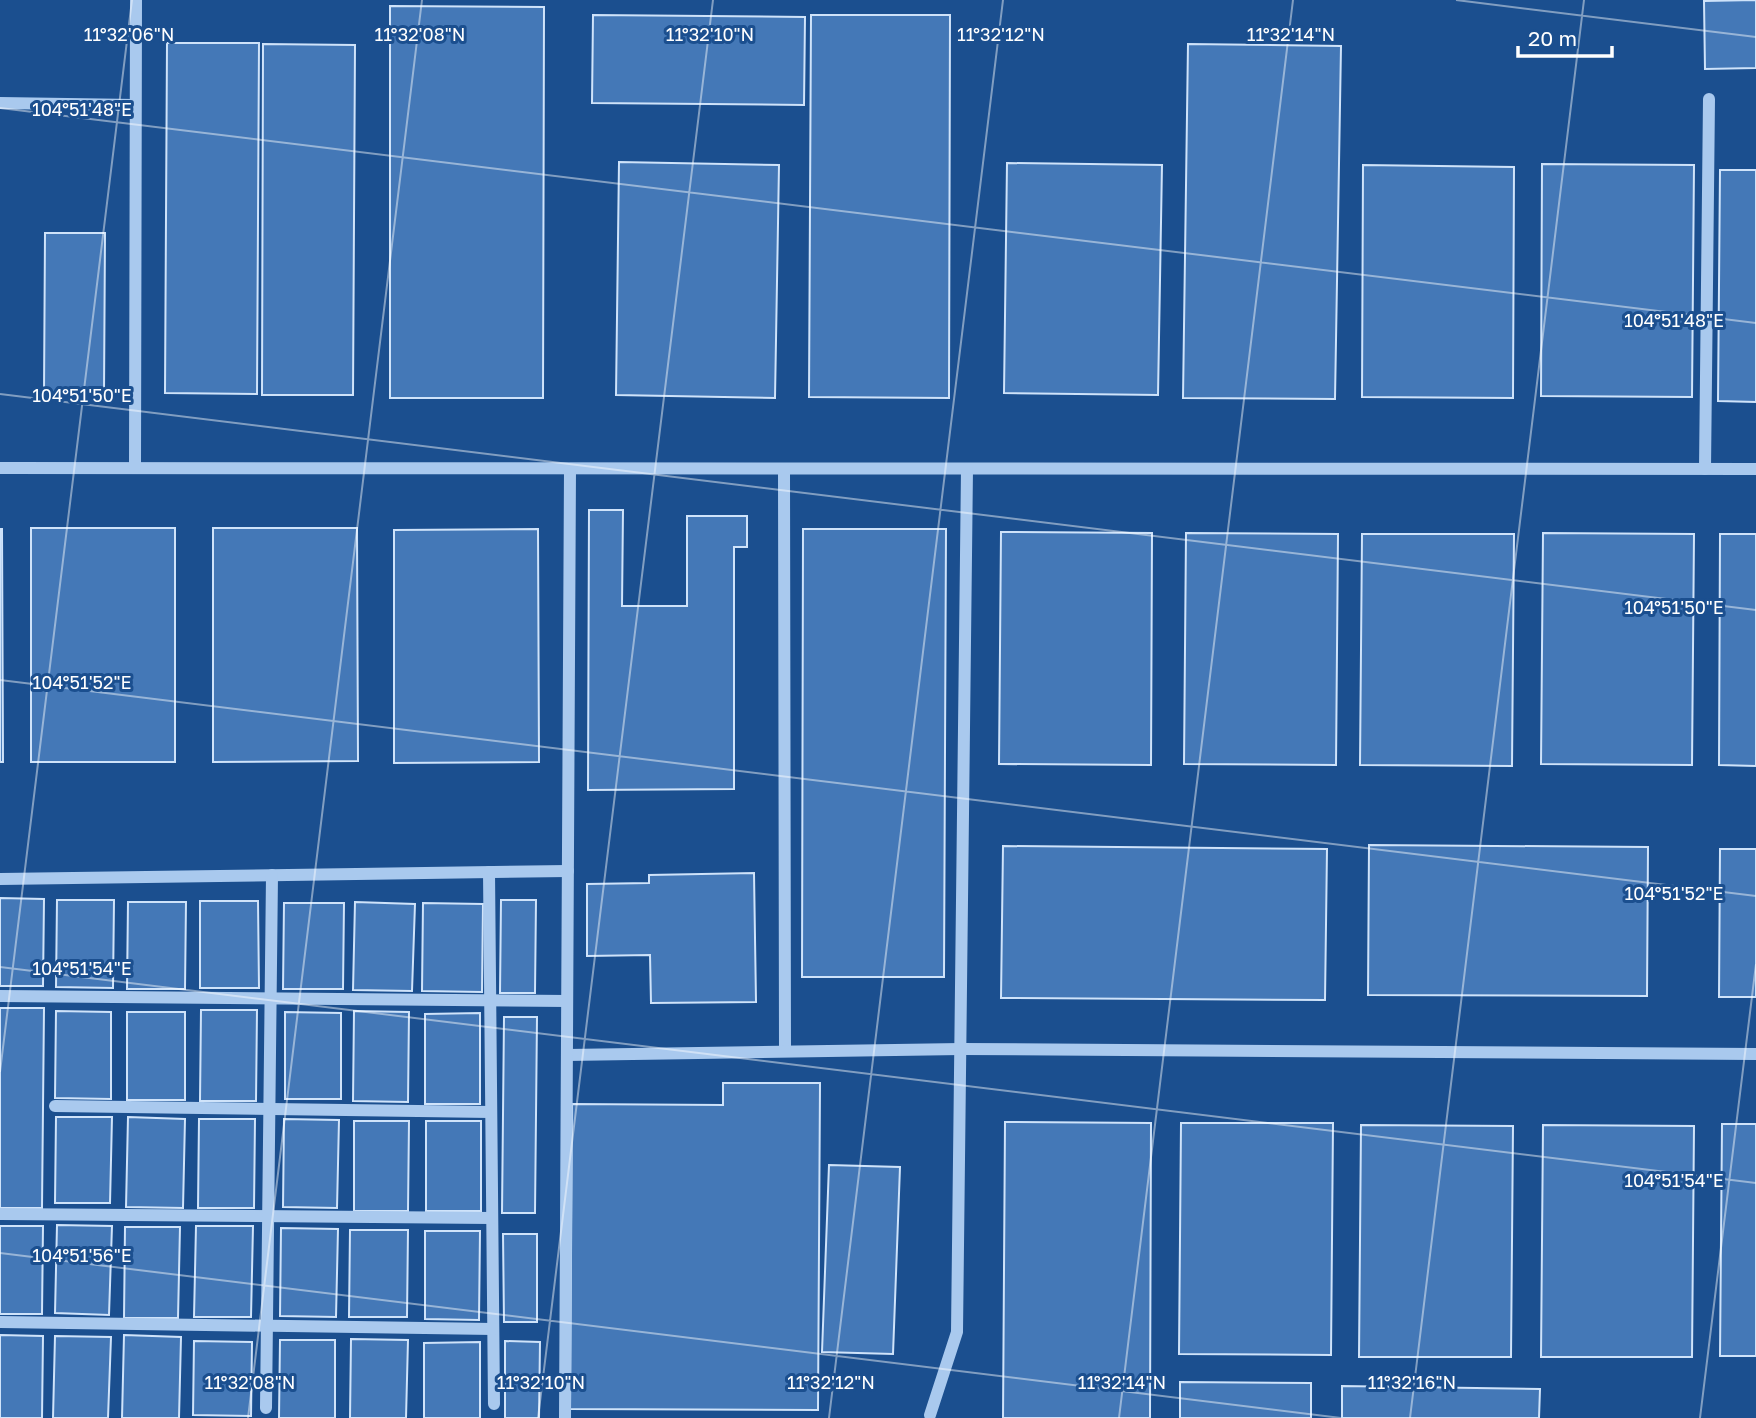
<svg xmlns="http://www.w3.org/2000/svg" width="1756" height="1418" font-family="'Golos Text',sans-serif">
	<rect width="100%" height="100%" fill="#1b4f8f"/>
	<!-- building -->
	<g fill="#4478b7" stroke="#cfe3fa" stroke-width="2">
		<polygon points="1756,0 1756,68 1705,69 1704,1"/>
		<polygon points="390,6 544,7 543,398 390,398"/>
		<polygon points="593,15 805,17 804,105 592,103"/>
		<polygon points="811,15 950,15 949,398 809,397"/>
		<polygon points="167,43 259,43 257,394 165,393"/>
		<polygon points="263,44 355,45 353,395 262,395"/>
		<polygon points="1188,44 1341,46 1335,399 1183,398"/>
		<polygon points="619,162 779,165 775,398 616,395"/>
		<polygon points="1007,163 1162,165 1158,395 1004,393"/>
		<polygon points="1542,164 1694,165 1692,397 1541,396"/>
		<polygon points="1363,165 1514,167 1513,398 1362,397"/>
		<polygon points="1720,170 1756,170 1756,402 1718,401"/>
		<polygon points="45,233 105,233 104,393 44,393"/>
		<polygon points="589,510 623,510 622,606 687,606 687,516 747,516 747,547 734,547 734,789 588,790"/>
		<rect x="31" y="528" width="144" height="234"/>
		<polygon points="213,528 357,528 358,761 213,762"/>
		<polygon points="0,529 2,529 3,762 0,762"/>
		<polygon points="538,529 539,762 394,763 394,530"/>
		<polygon points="803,529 946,529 944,977 802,977"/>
		<polygon points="1001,532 1152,533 1151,765 999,764"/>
		<polygon points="1186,533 1338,534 1336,765 1184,764"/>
		<polygon points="1543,533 1694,534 1692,765 1541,764"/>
		<polygon points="1362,534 1514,534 1512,766 1360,765"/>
		<polygon points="1720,534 1756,534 1756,766 1719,765"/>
		<polygon points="1369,845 1648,847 1647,996 1368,995"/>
		<polygon points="1003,846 1327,849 1325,1000 1001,998"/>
		<polygon points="1720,849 1756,849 1756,997 1719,997"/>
		<polygon points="754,873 756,1002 651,1003 650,955 587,956 587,884 649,883 649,875"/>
		<polygon points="0,898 44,899 43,986 0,986"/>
		<polygon points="57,900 114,900 113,988 56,987"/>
		<polygon points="501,900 536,900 535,993 500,993"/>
		<polygon points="200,901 258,901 259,988 200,988"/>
		<polygon points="128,902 186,902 185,989 127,989"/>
		<polygon points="355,902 415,904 412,991 353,990"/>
		<polygon points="284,903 344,903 343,989 283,989"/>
		<polygon points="423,903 483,904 482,992 422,991"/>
		<polygon points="0,1008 44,1008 42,1208 0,1208"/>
		<polygon points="201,1010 257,1010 256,1101 200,1101"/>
		<polygon points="56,1011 111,1012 111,1099 55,1098"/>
		<polygon points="354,1011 409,1012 408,1102 353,1101"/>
		<rect x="127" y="1012" width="58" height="88"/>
		<polygon points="285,1012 341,1013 341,1099 285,1099"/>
		<polygon points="480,1013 480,1104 425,1104 425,1014"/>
		<polygon points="504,1017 537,1017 535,1213 502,1213"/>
		<polygon points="723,1083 820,1083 818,1410 570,1409 572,1104 723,1105"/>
		<polygon points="56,1117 112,1117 110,1203 55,1203"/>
		<polygon points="128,1117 185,1119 183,1208 126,1207"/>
		<polygon points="199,1119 255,1119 254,1208 198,1208"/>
		<polygon points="284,1119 339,1120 337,1208 283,1207"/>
		<polygon points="354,1121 409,1121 408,1211 354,1211"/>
		<rect x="426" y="1121" width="55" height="90"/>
		<polygon points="1005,1122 1151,1123 1150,1418 1003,1418"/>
		<polygon points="1181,1123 1333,1123 1331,1355 1179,1354"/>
		<polygon points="1722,1124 1756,1124 1756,1356 1720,1356"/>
		<polygon points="1361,1125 1513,1126 1511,1357 1359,1357"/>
		<polygon points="1543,1125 1694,1126 1692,1357 1541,1357"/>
		<polygon points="829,1165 900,1167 893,1354 822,1352"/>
		<polygon points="57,1225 112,1226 109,1315 55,1313"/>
		<polygon points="0,1226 43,1226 42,1314 0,1314"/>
		<polygon points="196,1226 253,1226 251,1317 194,1317"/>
		<polygon points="125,1227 180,1227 178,1318 124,1318"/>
		<polygon points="281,1228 338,1229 336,1317 280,1316"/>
		<polygon points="350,1230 408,1230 407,1317 349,1317"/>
		<polygon points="425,1231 480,1231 479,1320 425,1319"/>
		<polygon points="503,1234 537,1234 537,1322 504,1322"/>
		<polygon points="0,1335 43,1336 42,1418 0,1418"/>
		<polygon points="124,1335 181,1337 179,1418 122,1418"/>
		<polygon points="55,1336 111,1337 108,1418 53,1418"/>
		<polygon points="351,1339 408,1340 406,1418 350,1418"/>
		<polygon points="280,1340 335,1340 335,1418 279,1418"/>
		<polygon points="194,1341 252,1342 251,1416 193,1415"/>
		<polygon points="505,1341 540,1342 539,1418 505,1418"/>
		<polygon points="480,1342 480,1418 424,1418 424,1343"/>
		<polygon points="1180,1382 1311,1383 1311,1418 1180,1418"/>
		<polygon points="1342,1386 1540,1389 1539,1418 1342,1418"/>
	</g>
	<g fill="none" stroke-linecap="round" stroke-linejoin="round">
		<!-- minor -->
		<g stroke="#a9c9ee" stroke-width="12">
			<polyline points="0,103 135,105"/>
			<polyline points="0,468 1756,469"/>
			<polyline points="135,468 136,0"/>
			<polyline points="784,469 785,1051"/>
			<polyline points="1705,469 1709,99"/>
			<polyline points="489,872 494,1404"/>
			<polyline points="0,879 568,871"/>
			<polyline points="0,996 567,1001"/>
			<polyline points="567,1055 961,1049 1756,1054"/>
			<polyline points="55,1106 491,1112"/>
			<polyline points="0,1214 492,1218"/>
			<polyline points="0,1322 493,1329"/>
			<polyline points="266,1408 272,875"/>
			<polyline points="930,1415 957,1332 967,469"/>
			<polyline points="565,1418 570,469"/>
		</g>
	</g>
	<!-- ticks -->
	<path fill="none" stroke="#fff" stroke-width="2" stroke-opacity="0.45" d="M1456 0 1756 37M0 108 1756 323M0 394 1756 610M0 680 1756 896M0 967 1756 1183M0 1072 132 0M0 1253 1341 1418M248 1418 422 0M538 1418 713 0M829 1418 1003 0M1119 1418 1293 0M1410 1418 1584 0M1700 1418 1756 964"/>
	<g font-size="18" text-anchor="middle" fill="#fff" stroke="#1b4f8f" stroke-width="6" stroke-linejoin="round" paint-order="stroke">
		<text x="129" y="41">11°32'06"N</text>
		<text x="420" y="41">11°32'08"N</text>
		<text x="710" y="41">11°32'10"N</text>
		<text x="1001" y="41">11°32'12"N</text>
		<text x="1291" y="41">11°32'14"N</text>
		<text x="82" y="116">104°51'48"E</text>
		<text x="1674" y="327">104°51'48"E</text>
		<text x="82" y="402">104°51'50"E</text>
		<text x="1674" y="614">104°51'50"E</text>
		<text x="82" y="689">104°51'52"E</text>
		<text x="1674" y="900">104°51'52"E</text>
		<text x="82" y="975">104°51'54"E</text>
		<text x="1674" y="1187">104°51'54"E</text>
		<text x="82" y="1262">104°51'56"E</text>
		<text x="250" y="1389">11°32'08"N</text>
		<text x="541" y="1389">11°32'10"N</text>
		<text x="831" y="1389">11°32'12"N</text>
		<text x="1122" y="1389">11°32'14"N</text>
		<text x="1412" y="1389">11°32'16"N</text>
	</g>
	<!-- scale -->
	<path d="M1518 46v10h94v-10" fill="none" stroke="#ffffff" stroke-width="3.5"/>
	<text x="1528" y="46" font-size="21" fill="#ffffff" stroke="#1b4f8f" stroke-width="5" paint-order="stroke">20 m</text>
</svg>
